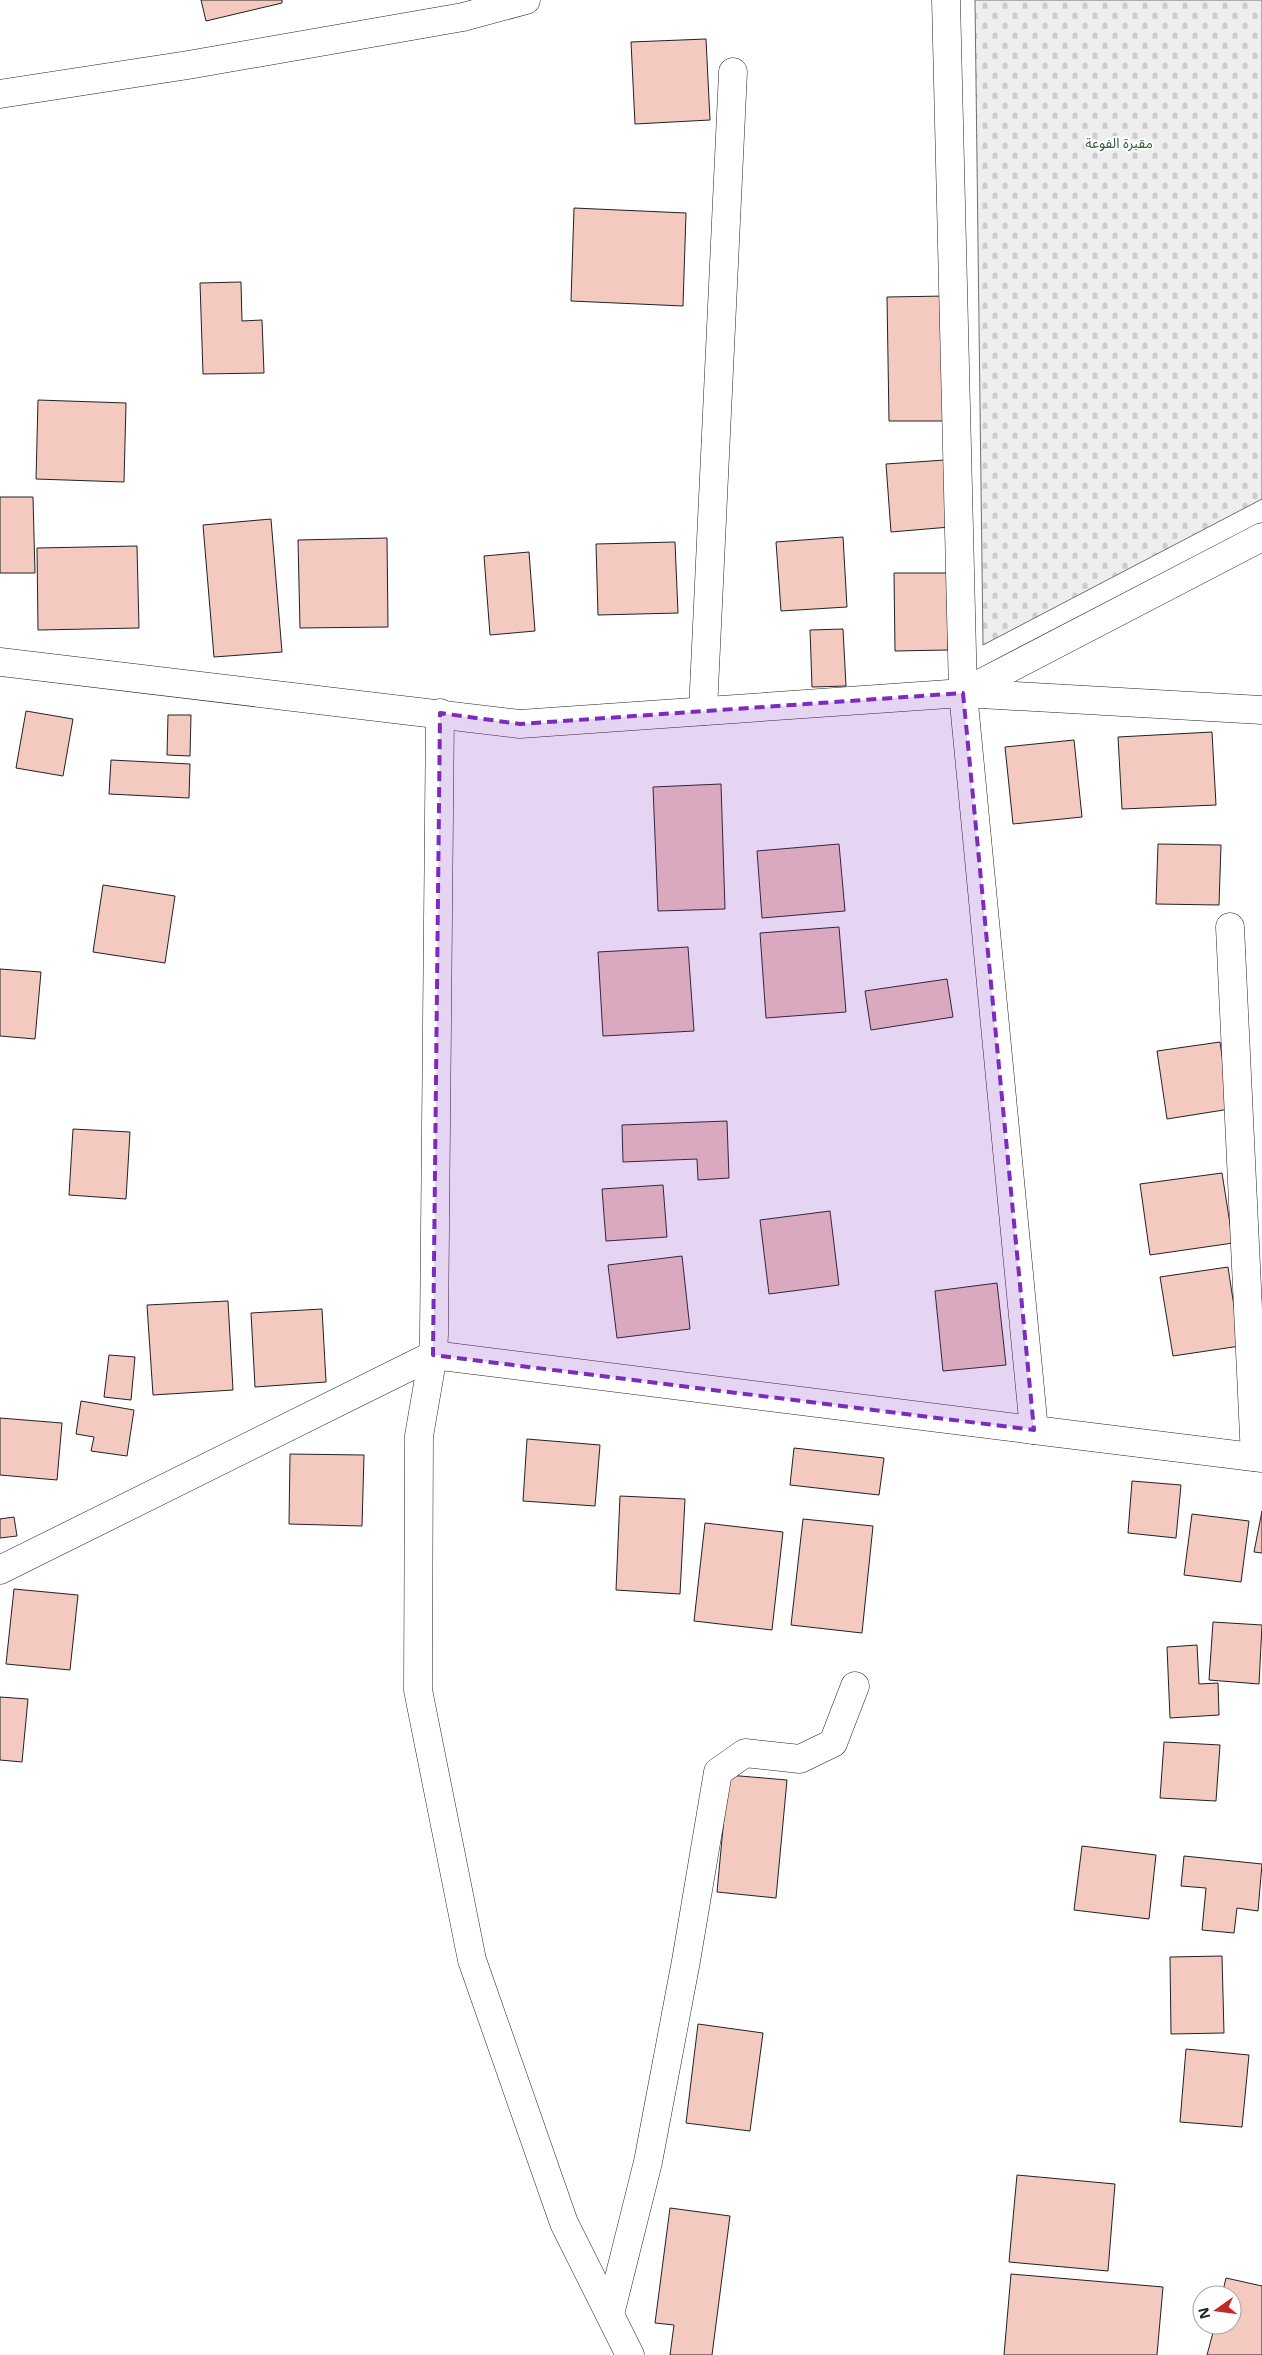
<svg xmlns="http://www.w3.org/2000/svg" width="1262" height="2355" font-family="'Open Sans','Noto Sans Arabic',sans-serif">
	<defs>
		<pattern id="cemetery-stones" width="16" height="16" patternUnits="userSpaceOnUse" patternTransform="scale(1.25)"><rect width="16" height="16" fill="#eee"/><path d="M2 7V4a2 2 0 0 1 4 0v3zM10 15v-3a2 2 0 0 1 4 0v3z" fill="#ccc"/></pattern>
	</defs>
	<rect width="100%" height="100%" fill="#fff"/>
	<!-- cemetery -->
	<polygon fill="url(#cemetery-stones)" stroke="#6f6f6f" points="975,0 1262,0 1262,499 983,645"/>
	<!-- building -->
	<g fill="#f3c9c0" stroke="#222">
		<polygon points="201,0 282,0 282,3 206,21"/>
		<polygon points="706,39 710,120 635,124 631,42"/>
		<polygon points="574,208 686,213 683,306 571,301"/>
		<polygon points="241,282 242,321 262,320 264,373 203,374 200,283"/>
		<polygon points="946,296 948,421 889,421 887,297"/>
		<polygon points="38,400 126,403 124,482 36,479"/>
		<polygon points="945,460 950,527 891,532 886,464"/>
		<polygon points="0,497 33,497 35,573 0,573"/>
		<polygon points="271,519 282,652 214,657 203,525"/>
		<polygon points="843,537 847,607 781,611 776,542"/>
		<polygon points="387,538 388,627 300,628 298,540"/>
		<polygon points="675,542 678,613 598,615 596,544"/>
		<polygon points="137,546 139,628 38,630 37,548"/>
		<polygon points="529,552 535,631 490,635 484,556"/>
		<polygon points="894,573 947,573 948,650 895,651"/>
		<polygon points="843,629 846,686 812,687 810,630"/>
		<polygon points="26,711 73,719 63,776 16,768"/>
		<polygon points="168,715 191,715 190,756 167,755"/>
		<polygon points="1212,732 1216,805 1122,809 1118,737"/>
		<polygon points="1074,740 1082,817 1013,824 1005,747"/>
		<polygon points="111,760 190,764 189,798 109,794"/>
		<polygon points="721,784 725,909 658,911 653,787"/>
		<polygon points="839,844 845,911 762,918 757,851"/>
		<polygon points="1158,844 1221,845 1219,905 1156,904"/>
		<polygon points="103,885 175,896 165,963 93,952"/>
		<polygon points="839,927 846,1012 766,1018 760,933"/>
		<polygon points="688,947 694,1031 603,1036 598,952"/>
		<polygon points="0,969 41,972 35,1039 0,1036"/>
		<polygon points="947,979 953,1017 871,1030 865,991"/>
		<polygon points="1220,1042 1230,1109 1167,1119 1157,1051"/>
		<polygon points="727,1121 729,1178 698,1180 697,1159 623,1162 622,1125"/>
		<polygon points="73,1129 130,1132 126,1199 69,1195"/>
		<polygon points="1222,1173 1233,1243 1150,1255 1140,1184"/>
		<polygon points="663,1185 667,1237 606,1241 602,1189"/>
		<polygon points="830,1211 839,1285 769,1294 760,1220"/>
		<polygon points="682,1256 690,1329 617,1338 608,1265"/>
		<polygon points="1228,1267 1240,1346 1173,1356 1160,1277"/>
		<polygon points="997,1283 1006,1365 943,1371 935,1291"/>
		<polygon points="228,1301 233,1390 153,1395 147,1305"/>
		<polygon points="322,1309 326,1382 255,1387 251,1313"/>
		<polygon points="109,1355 135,1357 131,1400 104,1397"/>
		<polygon points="81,1401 134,1410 127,1456 91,1451 94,1437 76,1434"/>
		<polygon points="0,1418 62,1423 57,1480 0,1475"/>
		<polygon points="527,1439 600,1445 595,1506 523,1501"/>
		<polygon points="794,1448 884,1458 879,1495 790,1485"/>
		<polygon points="290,1454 364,1455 362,1526 289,1524"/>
		<polygon points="1132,1481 1181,1485 1176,1538 1128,1533"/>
		<polygon points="620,1496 685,1499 680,1594 616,1590"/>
		<polygon points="1262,1511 1262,1553 1254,1552"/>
		<polygon points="1192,1514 1249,1521 1241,1582 1184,1575"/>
		<polygon points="14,1517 17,1536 0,1538 0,1519"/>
		<polygon points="803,1519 873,1526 862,1633 791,1625"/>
		<polygon points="705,1523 783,1532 772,1630 694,1621"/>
		<polygon points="14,1589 78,1595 70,1670 6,1664"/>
		<polygon points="1213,1622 1262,1625 1259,1684 1209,1680"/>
		<polygon points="1197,1645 1199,1684 1218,1683 1219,1715 1170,1718 1167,1647"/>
		<polygon points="0,1697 28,1699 22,1762 0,1760"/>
		<polygon points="1164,1742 1220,1745 1216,1801 1160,1798"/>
		<polygon points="728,1775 787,1780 776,1898 717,1892"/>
		<polygon points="1082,1846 1156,1855 1149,1919 1074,1910"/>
		<polygon points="1184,1856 1262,1864 1258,1911 1237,1908 1234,1933 1202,1930 1206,1888 1181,1886"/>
		<polygon points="1222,1956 1224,2033 1171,2034 1170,1957"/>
		<polygon points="698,2024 763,2033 750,2131 686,2123"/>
		<polygon points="1186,2049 1249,2055 1242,2127 1180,2122"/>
		<polygon points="1017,2175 1115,2184 1108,2271 1009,2262"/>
		<polygon points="670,2208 730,2216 712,2355 670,2355 674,2325 655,2323"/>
		<polygon points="1011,2274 1163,2287 1157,2355 1004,2355"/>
		<polygon points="1226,2278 1262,2286 1262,2355 1207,2355 1215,2325 1232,2325 1232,2295 1222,2295"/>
	</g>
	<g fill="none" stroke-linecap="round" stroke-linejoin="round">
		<defs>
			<g id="street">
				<polyline points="946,0 963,693 1034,1430 1262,1458"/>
				<polyline points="0,94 188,65 463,17 526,0"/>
				<polyline points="0,662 520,724 963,693 1262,710"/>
				<polyline points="964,692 1262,537"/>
				<polyline points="703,711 733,72"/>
				<polyline points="440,713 434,1334 433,1355 419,1436 418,1690 472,1960 564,2223 630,2355"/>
				<polyline points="1230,927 1255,1457"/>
				<polyline points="0,1570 433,1355 1034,1430"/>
				<polyline points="610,2314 648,2162 686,1961 718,1772 745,1753 800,1759 833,1743 855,1686"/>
			</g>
		</defs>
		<!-- street casing -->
		<use href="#street" stroke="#222" stroke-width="29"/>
		<!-- street -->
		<use href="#street" stroke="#fff" stroke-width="28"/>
	</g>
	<!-- marked area -->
	<path fill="#7b2cbf" fill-opacity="0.2" stroke="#7b2cbf" stroke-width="4" stroke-dasharray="10 6" stroke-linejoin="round" d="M963 693 1034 1430 433 1355 440 713 520 724Z"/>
	<g text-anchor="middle" stroke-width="4" stroke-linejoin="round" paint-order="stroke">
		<!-- park labels -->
		<g font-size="14" fill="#2f5e38" stroke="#fff">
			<text x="1119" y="148">مقبرة الفوعة</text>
		</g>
	</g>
	<!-- north arrow -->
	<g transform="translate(1217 2310) rotate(256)"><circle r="24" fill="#ffffff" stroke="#a7a7a7"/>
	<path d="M0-4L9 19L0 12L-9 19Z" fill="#c62828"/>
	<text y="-8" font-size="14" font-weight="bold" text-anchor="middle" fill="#222222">N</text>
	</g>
</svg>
